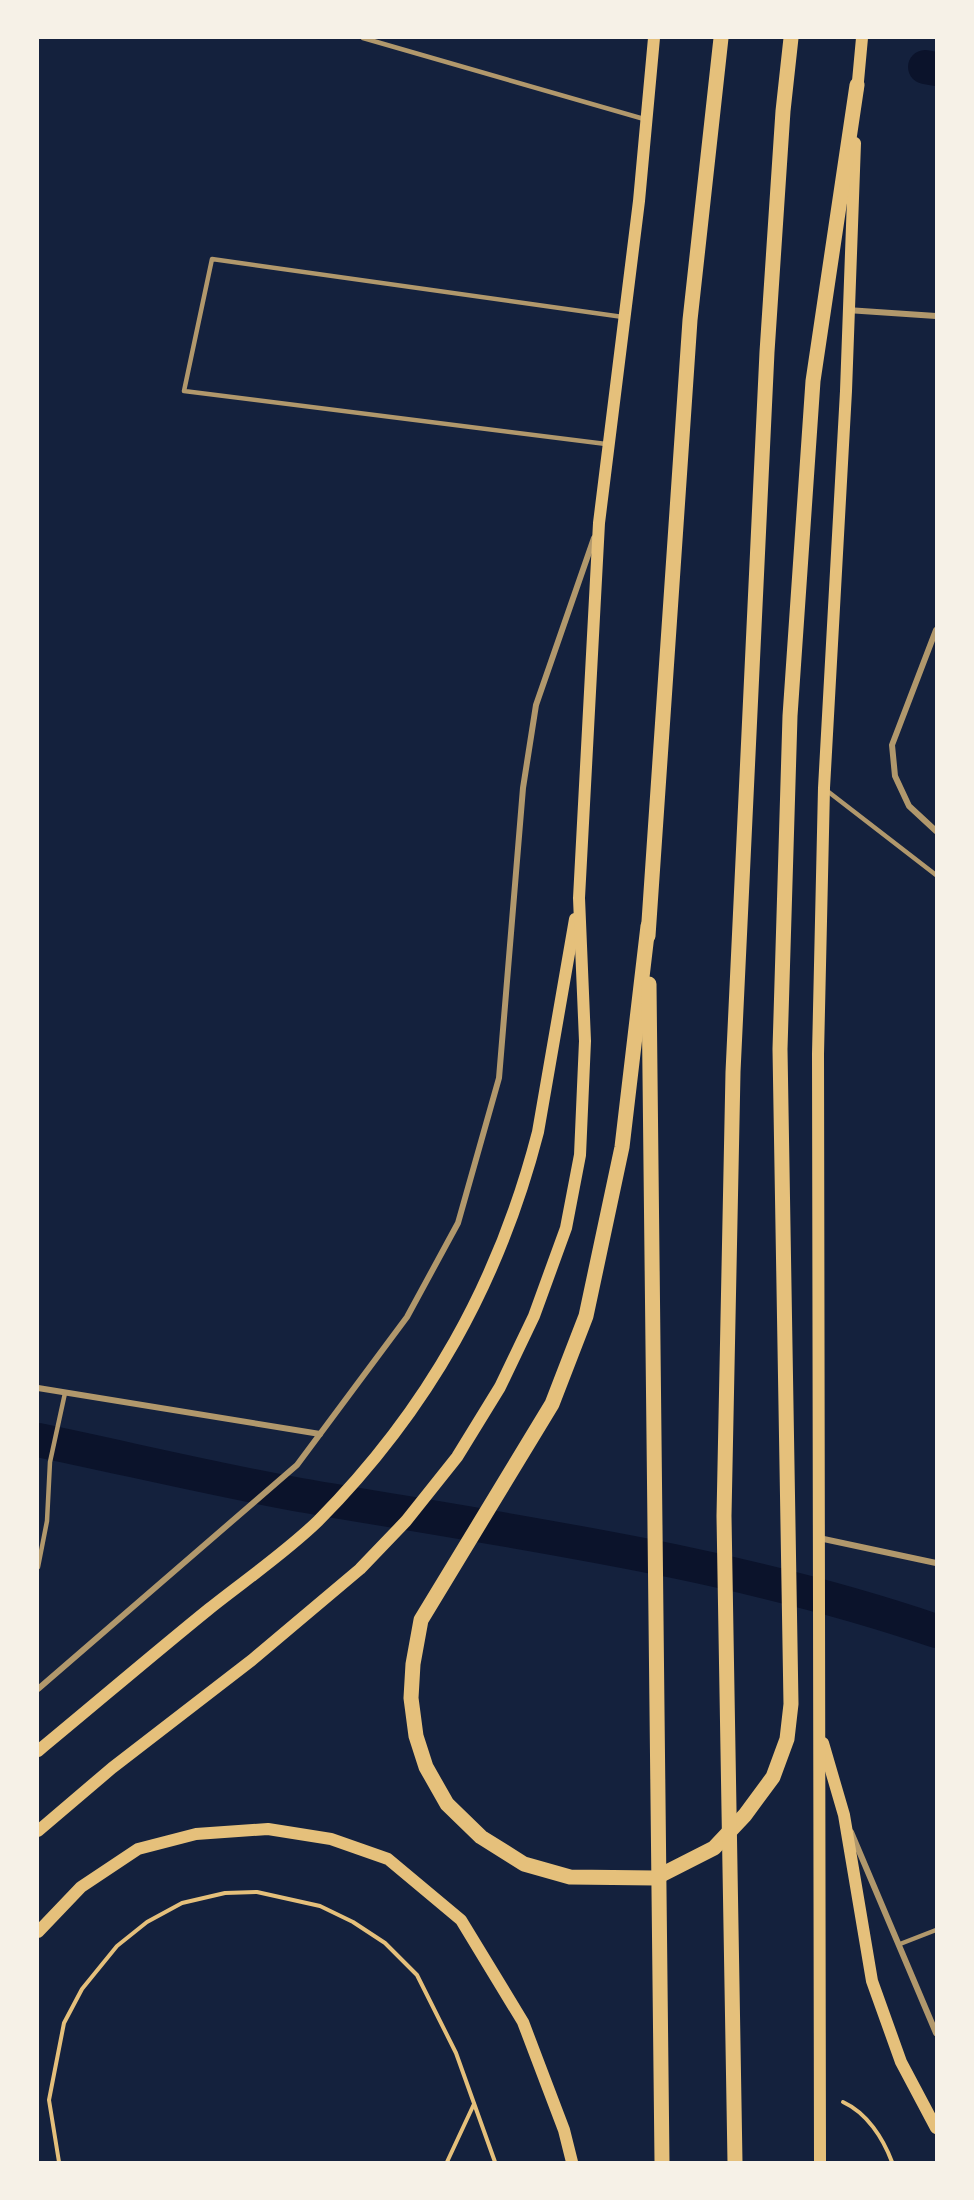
<svg xmlns="http://www.w3.org/2000/svg" width="974" height="2200" font-family="'Titillium Web',sans-serif">
	<rect width="100%" height="100%" fill="#14213d"/>
	<g fill="none" stroke-linecap="round" stroke-linejoin="round">
		<!-- canal -->
		<g stroke="#0b132b" stroke-width="34">
			<polyline points="925,67 936,69"/>
			<path d="M38 1440C125 1458 212 1479 300 1495 514 1532 731 1561 936 1631"/>
		</g>
		<!-- path -->
		<g stroke="#e5c07b" stroke-width="4">
			<path d="M843 2102C867 2113 883 2138 892 2162"/>
			<polyline points="59,2162 49,2100 64,2023 82,1989 117,1946 147,1922 182,1903 225,1893 257,1892 320,1906 353,1922 385,1943 417,1975 456,2053 495,2162"/>
			<polyline points="447,2162 474,2104"/>
		</g>
		<!-- service -->
		<g stroke="#b1986c" stroke-width="4.5">
			<polyline points="363,38 644,119"/>
			<polyline points="606,444 184,391 212,259 623,317"/>
			<polyline points="826,790 936,875"/>
			<polyline points="38,1567 47,1521 50,1462 65,1393"/>
			<polyline points="900,1944 936,1930"/>
		</g>
		<!-- minor -->
		<g stroke="#b1986c" stroke-width="6">
			<polyline points="847,310 936,316"/>
			<polyline points="936,630 892,745 895,776 909,806 936,831"/>
			<polyline points="38,1388 320,1434"/>
			<polyline points="819,1538 936,1563"/>
			<polyline points="38,1689 297,1465 407,1317 458,1223 499,1078 523,788 536,705 594,538"/>
			<polyline points="851,1832 936,2033"/>
		</g>
		<!-- secondary -->
		<g stroke="#e5c07b" stroke-width="12">
			<polyline points="857,92 862,38"/>
			<polyline points="823,1743 844,1815 872,1981 901,2062 936,2128"/>
			<path d="M38 1751C95 1704 151 1656 209 1609 244 1581 285 1553 318 1521 428 1410 499 1283 538 1132L575 919"/>
			<polyline points="38,1831 112,1768 252,1660 360,1569 406,1521 457,1457 500,1387 534,1316 566,1228 580,1155 585,1041 579,898 599,523 639,201 654,38"/>
			<polyline points="38,1932 81,1887 138,1849 196,1834 268,1829 331,1839 388,1859 461,1920 523,2022 564,2130 572,2162"/>
			<polyline points="820,2162 818,1054 824,788 846,391 855,143"/>
		</g>
		<!-- primary -->
		<g stroke="#e5c07b" stroke-width="15">
			<polyline points="648,926 622,1147 586,1316 552,1404 421,1620 413,1664 411,1698 416,1736 426,1767 447,1804 481,1837 524,1864 570,1877 655,1878 714,1848 745,1815 773,1777 787,1739 791,1704 780,1049 790,716 813,381 857,85"/>
			<polyline points="648,936 690,320 721,38"/>
			<polyline points="649,984 662,2162"/>
			<polyline points="735,2162 724,1516 733,1072 767,352 783,111 791,38"/>
		</g>
	</g>
	<!-- border -->
	<rect width="974" height="2200" fill="none" stroke="#f6f1e7" stroke-width="78"/>
</svg>
